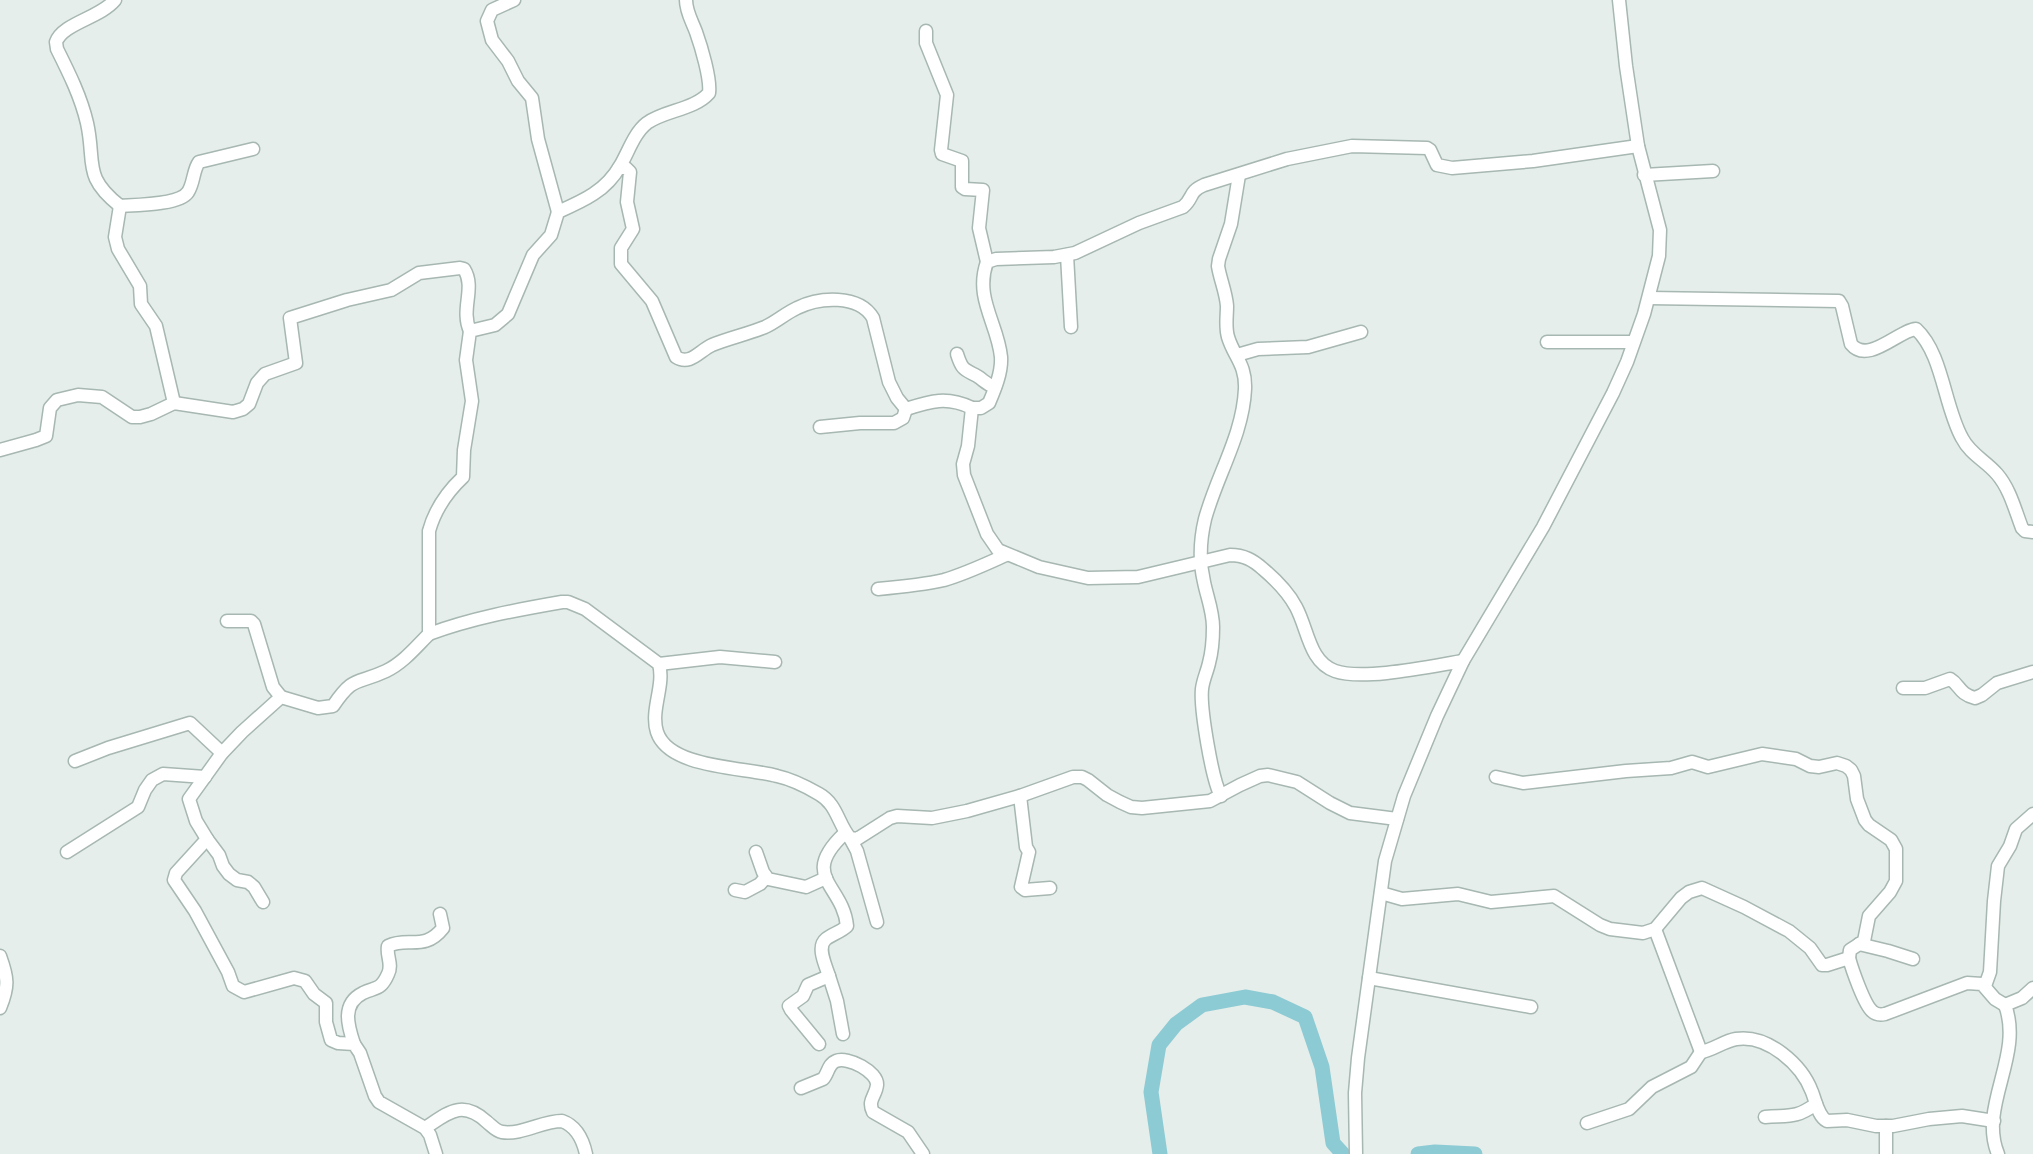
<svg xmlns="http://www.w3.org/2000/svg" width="2033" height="1154" font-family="'Archivo Narrow',sans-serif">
	<rect width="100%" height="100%" fill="#e5eeea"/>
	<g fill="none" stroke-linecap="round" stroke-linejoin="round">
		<!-- river -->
		<g stroke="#8ccad4" stroke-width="15">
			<polyline points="1160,1154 1151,1092 1159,1045 1176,1024 1202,1005 1245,997 1273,1002 1305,1017 1322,1067 1333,1143 1343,1154"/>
			<polyline points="1418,1154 1435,1152 1475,1154"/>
		</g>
		<defs>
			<g id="minor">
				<path d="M115 0C100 18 63 23 56 42L57 49C69 73 81 97 87 123 96 163 82 176 120 206 135 205 180 205 188 192 194 183 193 170 199 162L253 149"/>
				<polyline points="514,0 492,10 487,21 492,40 508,61 518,81 532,98 538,139 558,212"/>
				<polyline points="926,31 926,43 947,95 941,150 942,154 962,161 962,187 965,189 983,190 979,228 987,262"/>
				<path d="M619 168H626L630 172 627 202 633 229 621 248V264L652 301 676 357C690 366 699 351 712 345 729 338 748 334 765 327 776 322 786 313 797 308 819 297 859 294 873 318L889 382 897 398 906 409C931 401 947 396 972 408L968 446 963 464 964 475 987 534 998 550 1039 567 1088 578 1138 577 1230 555C1244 555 1253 560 1263 569 1276 580 1288 592 1296 607 1308 629 1309 662 1335 671 1363 681 1432 666 1463 661"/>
				<polyline points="1644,175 1713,171"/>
				<polyline points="120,206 115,237 118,249 140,286 141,304 156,326 174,403"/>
				<polyline points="1067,255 1071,327"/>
				<path d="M1649 298 1839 301 1842 306 1851 344C1868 365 1899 330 1916 329 1943 354 1944 406 1962 438 1970 454 1986 461 1997 474 2010 489 2015 510 2022 528L2025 531 2033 532"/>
				<polyline points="1547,342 1633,342"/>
				<path d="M957 354C962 370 964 369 977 376 984 380 985 384 995 387"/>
				<polyline points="1237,355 1258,349 1308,347 1361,332"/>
				<path d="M972 408H981L989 403C995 389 1002 372 1001 357 998 324 974 298 987 262L996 259 1054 257 1075 253 1139 223 1183 207C1194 198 1188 192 1204 185L1287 159 1352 146 1427 148 1430 150 1437 165 1452 168 1533 161 1638 146"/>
				<polyline points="820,427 860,423 894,423 903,418 906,409"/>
				<path d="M0 450 36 440 46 436 50 408 57 400 78 395 102 397 132 417H140L151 414 174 403 233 412 243 409 249 404 257 383 265 374 296 363 290 318 347 300 391 290 419 273 460 268 464 269C476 288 460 309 470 331"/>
				<path d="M878 589C900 587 922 585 944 580 965 574 986 564 1006 555"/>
				<polyline points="227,621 251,621 254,624 273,687 281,697"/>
				<path d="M429 634C472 618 516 610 562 602H568L585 609 659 664C665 686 650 710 657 732 669 769 746 767 777 776 791 779 807 787 819 794 837 804 838 824 850 838L857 839 890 818 897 816 932 818 967 811 1020 796 1073 777H1082L1088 780 1107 795 1120 802 1131 807 1142 808 1210 801 1240 785 1260 776 1268 775 1297 782 1330 803 1350 813 1397 819"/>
				<polyline points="659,664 720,657 775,662"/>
				<path d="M1903 688H1925L1950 679C1960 685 1959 694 1975 698L1982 695 1997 683 2033 672"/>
				<polyline points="75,761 108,748 190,723 222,753"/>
				<polyline points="1496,777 1523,783 1626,771 1671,768 1692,762 1708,767 1762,754 1796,759 1810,766 1819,767 1837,763 1846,766 1851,770 1854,776 1857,799 1865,820 1869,825 1891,840 1896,849 1896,881 1890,892 1869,916 1864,941 1850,950 1849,958"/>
				<polyline points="1020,796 1026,847 1029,852 1021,887 1025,890 1050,888"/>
				<path d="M1221 796C1212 780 1200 708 1202 689 1203 680 1207 672 1209 663 1212 652 1213 638 1213 627 1213 611 1207 597 1204 582 1199 561 1200 540 1205 519 1217 475 1243 435 1245 389 1246 364 1234 357 1228 337 1225 327 1227 317 1227 306 1226 292 1220 279 1218 266L1219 259 1231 224 1239 175"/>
				<polyline points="850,838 857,851 877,922"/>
				<polyline points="207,839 219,855 223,866 229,874 237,880 248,882 254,887 263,902"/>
				<polyline points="67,852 138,807 145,790 152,780 163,774 205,777"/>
				<polyline points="756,852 763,872 768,879 806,887 826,878"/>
				<polyline points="735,890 745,892 760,884 766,877"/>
				<path d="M1381 893 1402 899 1458 894 1491 902 1554 896 1600 925 1610 929 1643 933 1655 929 1681 898 1689 892 1702 888 1744 907 1789 931 1810 948 1822 965H1827L1849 958C1852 969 1864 1004 1872 1011 1876 1015 1880 1015 1885 1014L1967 983 1982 984 1995 999 2005 1005 2022 998 2033 988"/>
				<path d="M1655 929 1701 1052C1713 1050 1724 1041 1736 1039 1768 1034 1802 1065 1812 1092 1816 1102 1818 1116 1827 1121L1847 1120 1876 1126H1893L1929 1119 1962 1116 1994 1121"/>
				<polyline points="1859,944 1888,951 1913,959"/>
				<path d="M0 956C8 978 9 986 0 1008"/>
				<polyline points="829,976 837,1001 843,1034"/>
				<polyline points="1369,978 1531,1007"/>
				<polyline points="1985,986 1990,972 1994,901 1998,866 2010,846 2016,829 2033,814"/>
				<path d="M354 1044C348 1026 341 1004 363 993 376 987 381 990 388 974 393 964 386 956 388 946 408 936 424 952 443 928L440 914"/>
				<path d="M819 1044 791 1010 789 1006 803 996 808 985 829 976C826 966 816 947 826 939 832 934 841 932 847 926 843 884 798 877 845 833"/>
				<path d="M801 1088 823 1079C828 1074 828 1064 836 1061 848 1056 878 1072 877 1085 876 1096 867 1100 873 1112L908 1132 923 1154"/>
				<path d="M1765 1117C1789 1115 1795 1119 1816 1104"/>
				<polyline points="1587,1123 1629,1109 1652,1087 1691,1067 1701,1052"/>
				<path d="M425 1128C448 1113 462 1099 487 1122 492 1126 496 1131 502 1132 522 1135 542 1121 562 1121 576 1126 583 1140 586 1154"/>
				<path d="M436 1154 430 1135 425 1128 379 1102 375 1096 360 1053 354 1044 338 1043 331 1040 326 1022V1003L314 994 305 981 294 978 244 992 233 986 228 972 195 911 174 880 176 873 207 839 196 821 189 799 222 753 242 732 281 697 318 708 333 706C354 675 356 685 386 671 403 663 416 647 429 634V531C435 509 446 493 463 477L464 450 472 401 466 360 470 331 495 325 508 314 533 255 551 235 558 212C583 201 606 191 620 166 628 153 634 133 647 123 665 110 694 110 709 93 711 79 701 46 696 32 692 21 686 12 686 0"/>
				<polyline points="1356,1154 1355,1093 1358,1058 1385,861 1404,796 1437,716 1463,661 1543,527 1613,393 1627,362 1644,314 1659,256 1660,230 1638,146 1626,66 1619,0"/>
				<polyline points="1886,1154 1886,1126"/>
				<path d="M1998 1154C1978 1106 2024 1056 2005 1005"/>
			</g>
		</defs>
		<!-- minor casing -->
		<use href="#minor" stroke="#a7b7b1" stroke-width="15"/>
		<!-- minor -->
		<use href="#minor" stroke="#fff" stroke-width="12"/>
	</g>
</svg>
